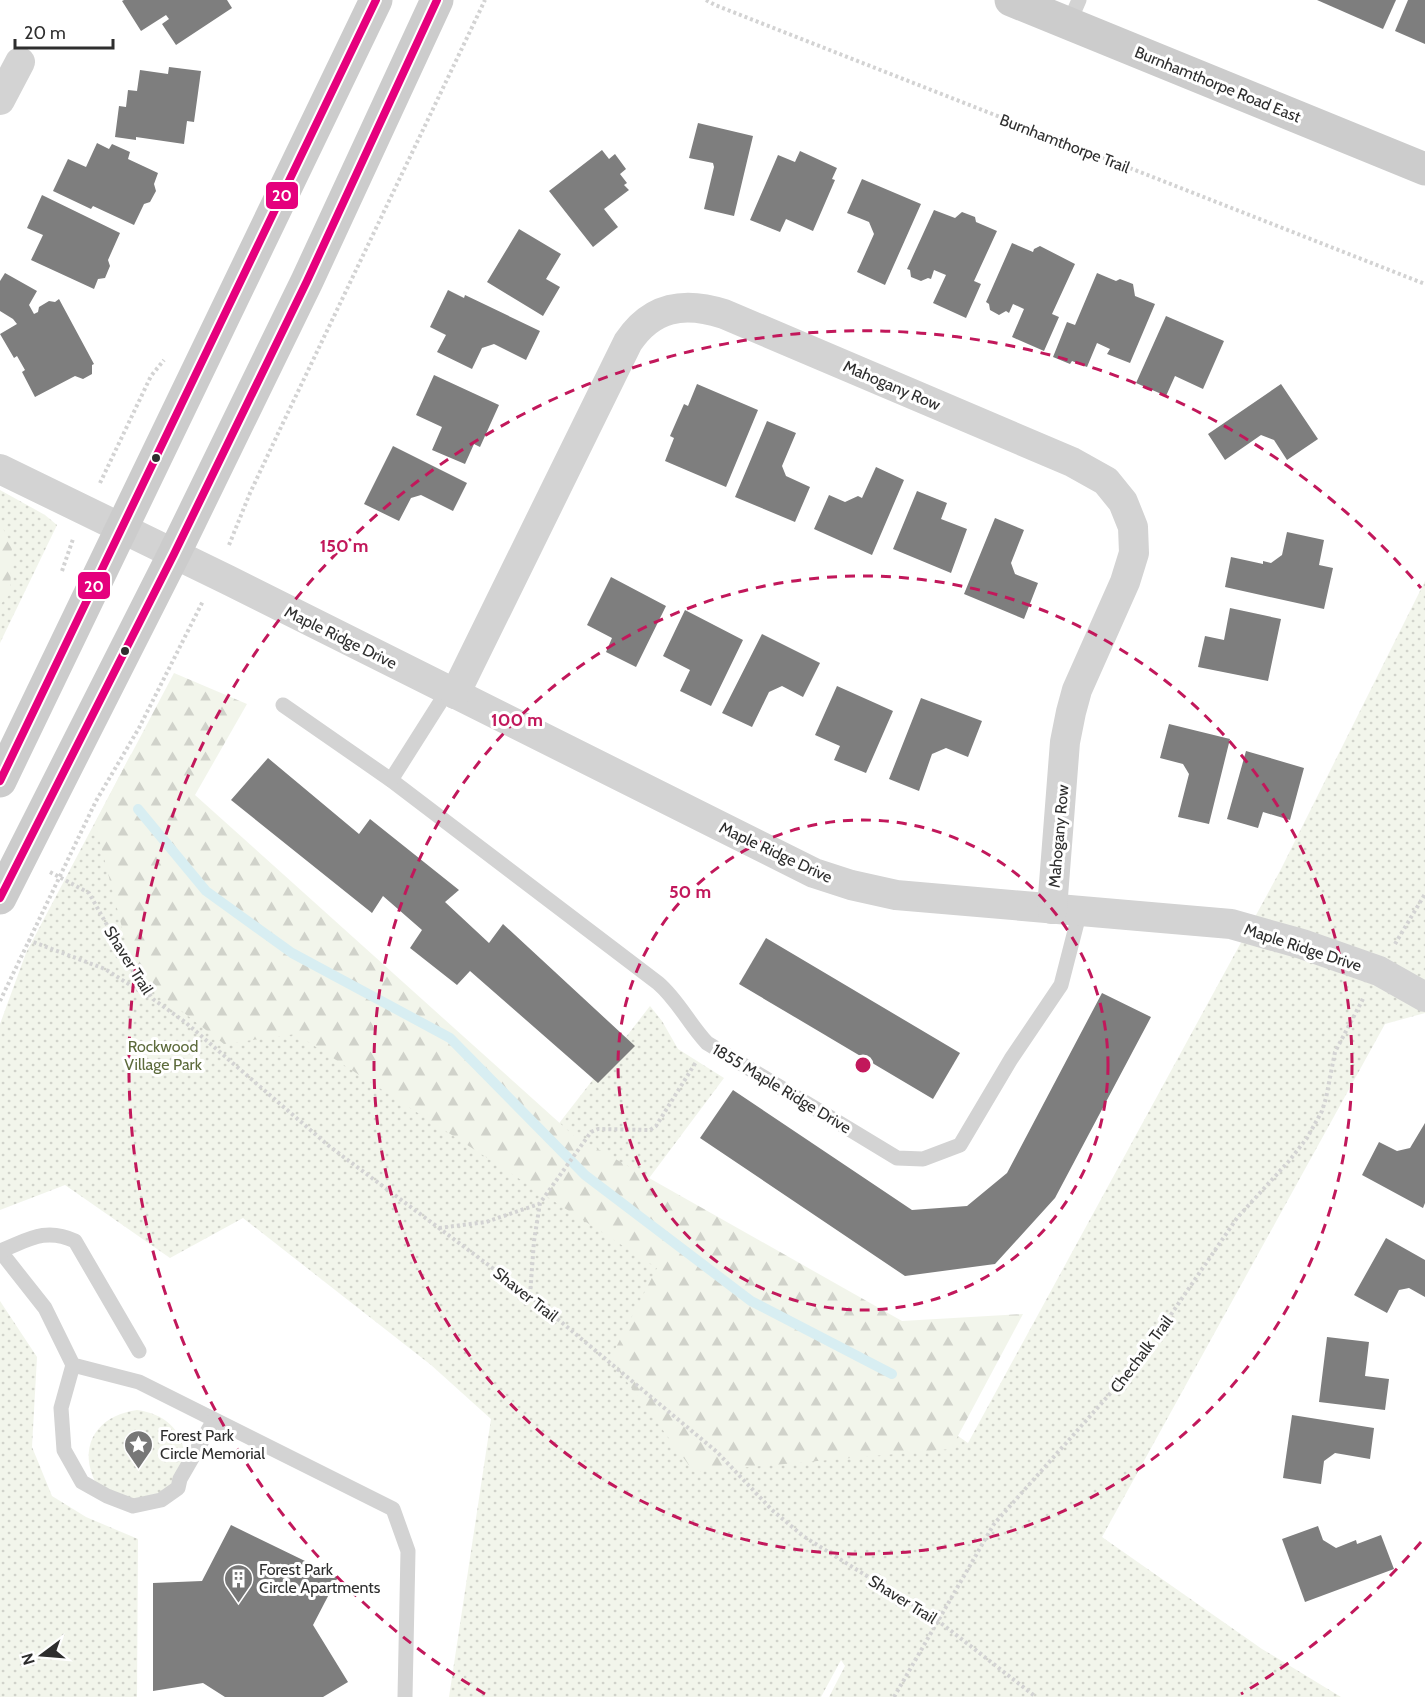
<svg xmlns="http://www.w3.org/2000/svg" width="1425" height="1697" font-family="Cabin,sans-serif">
	<defs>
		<pattern id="grass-dots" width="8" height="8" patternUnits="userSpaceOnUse" patternTransform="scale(1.5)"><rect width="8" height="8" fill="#f2f5eb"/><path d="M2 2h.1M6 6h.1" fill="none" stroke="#d0d2ca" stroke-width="1.8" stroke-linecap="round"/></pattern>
		<pattern id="forest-firs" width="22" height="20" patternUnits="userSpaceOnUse" patternTransform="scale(1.5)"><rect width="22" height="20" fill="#f2f5eb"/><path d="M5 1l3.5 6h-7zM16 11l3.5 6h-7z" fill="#d0d2ca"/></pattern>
	</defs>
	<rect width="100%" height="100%" fill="#fff"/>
	<!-- grass -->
	<g fill="url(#grass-dots)">
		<polygon points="0,490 45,515 57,525 0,643"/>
		<polygon points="1425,581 1425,1013 1385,1024 1102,1537 1262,1649 1341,1697 829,1697 845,1666 841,1660 821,1697 449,1697 491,1419 431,1365 243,1218 170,1258 65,1185 0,1210 0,1024 26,953 131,754 139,810 543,1144 650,1006 662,1021 678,1049 724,1078 629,1205 968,1443 1280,871"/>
		<polygon points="0,1301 37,1357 32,1447 52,1496 86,1517 138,1539 137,1697 0,1697"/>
		<path d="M137 1410C164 1414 182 1428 185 1457 185 1463 184 1474 180 1479 174 1488 156 1498 147 1505 138 1502 109 1496 103 1491 97 1487 93 1478 91 1471 81 1437 105 1414 137 1410Z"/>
	</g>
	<!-- forest -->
	<g fill="url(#forest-firs)">
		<polygon points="0,523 12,545 10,594 0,605"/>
		<polygon points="174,673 247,704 195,795 573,1135 902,1321 1023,1314 951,1449 694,1472 610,1359 657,1268 296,1034 224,1044 134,974 95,823"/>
	</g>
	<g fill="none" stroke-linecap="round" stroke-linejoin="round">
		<!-- stream -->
		<polyline stroke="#d8eef2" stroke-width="10" points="138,809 206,891 292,953 450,1038 585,1175 751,1301 892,1374"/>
	</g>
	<!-- building -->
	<g fill="#7e7e7e">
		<polygon points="124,0 227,0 232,8 176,45 162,24 169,19 166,15 141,31 122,1"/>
		<polygon points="1317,0 1396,0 1383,29"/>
		<polygon points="1408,0 1425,0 1425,44 1395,31"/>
		<polygon points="169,67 201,71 194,122 187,121 184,144 136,137 136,140 115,137 119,106 126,107 128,90 137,91 140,70 168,74"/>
		<polygon points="698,123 753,136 734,216 704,209 714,167 713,163 689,158"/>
		<polygon points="97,143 109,149 112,144 130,152 128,159 158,173 154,184 156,191 150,202 144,204 134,225 93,206 91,209 53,191 68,159 86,167"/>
		<polygon points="602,150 609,159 615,154 626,169 620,174 627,183 624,185 629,190 604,209 618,227 593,247 549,191"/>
		<polygon points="800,151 837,168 832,179 835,180 813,231 786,219 780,232 750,220 778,155 795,162"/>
		<polygon points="862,179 921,204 885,285 857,272 874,234 869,222 847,213"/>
		<polygon points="42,195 120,233 108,260 110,266 105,278 98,279 94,289 31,260 43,235 27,228"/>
		<polygon points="934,210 955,218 962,212 975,217 976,222 997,231 974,281 981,284 966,318 933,303 946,275 934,270 931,279 928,278 921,281 911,277 910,270 907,269"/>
		<polygon points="519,229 561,254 546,279 560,287 543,316 487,282"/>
		<polygon points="1012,243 1033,252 1034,249 1040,246 1075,264 1052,314 1059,317 1044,351 1012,337 1024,309 1013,304 1009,313 1006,311 999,315 990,310 989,304 986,302"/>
		<polygon points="5,273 37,291 29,305 34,314 38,312 39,307 49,301 55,302 59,299 94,364 92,365 92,374 83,379 75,376 35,397 22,372 25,370 17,356 14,358 0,334 17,324 13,319 0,311 0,281"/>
		<polygon points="1097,273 1116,281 1120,279 1133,284 1135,296 1155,304 1130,363 1107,354 1110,349 1097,343 1087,367 1072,361 1070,364 1053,357 1067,322 1075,325"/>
		<polygon points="448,290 464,298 465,295 540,331 526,360 494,344 482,348 472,369 437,352 446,335 430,327"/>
		<polygon points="1166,316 1224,341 1203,389 1175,376 1166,396 1136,383"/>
		<polygon points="434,375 499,405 480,447 474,444 465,464 432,450 442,427 416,415"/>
		<polygon points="697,384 758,410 726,487 665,461 674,438 670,436 684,404 688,406"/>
		<polygon points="1281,384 1318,439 1287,460 1274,440 1261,435 1225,460 1208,434"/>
		<polygon points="767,421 796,433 782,466 786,476 810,487 795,522 735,497"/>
		<polygon points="393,446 467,483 453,511 421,495 411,498 399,521 364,504"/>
		<polygon points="876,467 904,480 872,555 814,529 829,495 845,502 858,496 862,498"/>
		<polygon points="917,491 947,503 941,519 967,529 951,573 893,549"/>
		<polygon points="995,518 1024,530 1011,563 1015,574 1038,583 1024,619 964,594"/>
		<polygon points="1287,532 1324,540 1319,565 1333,568 1324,609 1225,587 1231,557 1263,564 1263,561 1271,563 1282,555"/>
		<polygon points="611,577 666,606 636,667 606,652 612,638 587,625"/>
		<polygon points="1230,608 1281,619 1268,681 1198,667 1205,636 1224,640"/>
		<polygon points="685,610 743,640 711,706 680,691 690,670 663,656"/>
		<polygon points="762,634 820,663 803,697 782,686 769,692 752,727 722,713"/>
		<polygon points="837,686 893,711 866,773 834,760 840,746 815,735"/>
		<polygon points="921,698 982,721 968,757 946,748 932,754 919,791 889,779"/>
		<polygon points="1169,724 1230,739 1209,824 1178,817 1189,774 1183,764 1160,758"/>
		<polygon points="1246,751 1304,768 1290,820 1263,812 1258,828 1227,819"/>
		<polygon points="268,758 359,834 370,819 459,890 445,902 489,943 503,924 635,1046 598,1083 470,971 457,985 410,948 422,930 383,896 372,913 231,800"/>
		<polygon points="766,938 960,1053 933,1099 739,984"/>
		<polygon points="1102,993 1151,1017 1055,1198 995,1264 905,1276 700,1138 733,1090 912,1210 967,1206 1007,1173"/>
		<polygon points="1425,1123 1425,1203 1423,1208 1362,1175 1379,1142 1397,1151 1410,1148"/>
		<polygon points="1386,1238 1425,1260 1425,1297 1409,1288 1399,1290 1387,1313 1354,1295"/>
		<polygon points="1327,1337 1369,1342 1365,1376 1389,1379 1385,1410 1319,1402"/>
		<polygon points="1292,1415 1374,1428 1370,1459 1335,1453 1324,1461 1321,1484 1283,1478"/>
		<polygon points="231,1525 338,1577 313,1625 348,1682 323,1697 225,1697 203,1683 153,1691 153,1583 202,1581"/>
		<polygon points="1318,1526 1323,1540 1336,1548 1356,1540 1357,1544 1381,1535 1394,1569 1305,1602 1282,1539"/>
	</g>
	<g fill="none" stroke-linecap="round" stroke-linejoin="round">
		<!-- path -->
		<g stroke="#d3d3d3" stroke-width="4" stroke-dasharray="3 3" stroke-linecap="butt">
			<polyline points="706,0 715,5 1425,284"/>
			<polyline points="100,483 151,376 164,360"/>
			<polyline points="229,545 250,493 282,425 485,0"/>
			<polyline points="62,571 73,539"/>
			<polyline points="50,872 89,893 134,973 153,999 185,1022 329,1146 530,1296 717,1452 772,1510 803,1536 937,1620 1036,1697"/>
			<polyline points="28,940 105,969 149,997"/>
			<polyline points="1395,944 1425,894"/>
			<polyline points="0,1001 96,801 139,728 203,601"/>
			<polyline points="439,1228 486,1222 539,1204"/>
			<polyline points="530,1295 534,1241 540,1203 591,1132 598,1129 650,1130 656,1126 696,1062"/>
			<polyline points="894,1697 994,1524 1124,1378 1159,1332 1237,1218 1289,1161 1307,1138 1322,1111 1326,1098 1335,1052 1364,997"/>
		</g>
		<!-- lane -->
		<g stroke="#d3d3d3" stroke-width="15">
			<polyline points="1069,23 1079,0"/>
			<path d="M283 705 391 780 658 983C678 1000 689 1024 707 1043L897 1158 923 1159 960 1145 1011 1059 1061 985 1080 911"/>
			<polyline points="391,780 448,690"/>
			<polyline points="0,1251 45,1308 73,1365 139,1382 393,1509 408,1551 405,1697"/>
			<path d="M0 1251C28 1240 45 1227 75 1241L139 1351"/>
			<polyline points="73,1365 61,1408 64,1450 82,1482 107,1496 133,1506 161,1500 178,1488 180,1479 214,1420"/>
		</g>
		<!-- street -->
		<g stroke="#d3d3d3" stroke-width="30">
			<polyline points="0,100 20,62"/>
			<polyline points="0,469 228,580 814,873 851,885 896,895 1231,924 1302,944 1379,971 1425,997"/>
			<path d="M455 694 628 342C652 306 684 301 724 314L1072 462 1106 481 1123 502 1133 527 1134 553 1125 582 1077 690 1071 712 1065 742 1052 909"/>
		</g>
		<!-- secondary -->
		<g stroke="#ccc" stroke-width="33">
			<polyline points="1011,0 1425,169"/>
			<polyline points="0,781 376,0"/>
			<polyline points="0,898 174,554 307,281 437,0"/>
		</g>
		<defs>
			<g id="bus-1">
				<polyline points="0,781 376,0"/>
				<polyline points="0,898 174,554 307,281 437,0"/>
			</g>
		</defs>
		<!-- bus-1 casing -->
		<use href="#bus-1" stroke="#fff" stroke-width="12"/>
		<!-- bus-1 -->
		<use href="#bus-1" stroke="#e5007d" stroke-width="8"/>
	</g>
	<!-- distance rings -->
	<g fill="none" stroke="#c2185b" stroke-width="3" stroke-dasharray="10 8">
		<circle cx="863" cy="1065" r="245"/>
		<circle cx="863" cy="1065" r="489"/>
		<path d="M1421 1542A734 734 0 0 1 1241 1694M485 1694A734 734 0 1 1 1421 588"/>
	</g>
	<!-- icons -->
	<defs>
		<symbol id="sight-pin" viewBox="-11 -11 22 30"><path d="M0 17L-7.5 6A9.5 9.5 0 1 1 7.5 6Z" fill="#777" stroke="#fff"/><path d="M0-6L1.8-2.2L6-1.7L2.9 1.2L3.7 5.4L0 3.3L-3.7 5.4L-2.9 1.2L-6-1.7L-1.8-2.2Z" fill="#fff"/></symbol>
		<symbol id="building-pin" viewBox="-11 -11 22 30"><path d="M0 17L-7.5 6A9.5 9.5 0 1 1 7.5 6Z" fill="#777" stroke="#fff"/><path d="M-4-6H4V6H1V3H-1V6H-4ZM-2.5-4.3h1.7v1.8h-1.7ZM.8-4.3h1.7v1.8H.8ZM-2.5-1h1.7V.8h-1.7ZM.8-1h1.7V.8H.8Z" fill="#fff"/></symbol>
	</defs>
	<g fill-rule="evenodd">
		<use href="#sight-pin" x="122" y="1428" width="33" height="45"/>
		<use href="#building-pin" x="222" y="1562" width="33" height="45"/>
	</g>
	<!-- markers -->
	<g fill="#2e2e2e" stroke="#fff" stroke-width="2">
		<circle cx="156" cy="458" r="5"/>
		<circle cx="125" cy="651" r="5"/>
	</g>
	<g text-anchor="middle" stroke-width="6" stroke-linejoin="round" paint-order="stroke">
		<!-- street labels -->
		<g font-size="16" fill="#2e2e2e" stroke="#fff">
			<text transform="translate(1218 84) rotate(22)" y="6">Burnhamthorpe Road East</text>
			<text transform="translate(1065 143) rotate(21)" y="6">Burnhamthorpe Trail</text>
			<text transform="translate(892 385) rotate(23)" y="6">Mahogany Row</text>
			<text transform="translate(341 637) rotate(26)" y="6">Maple Ridge Drive</text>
			<text transform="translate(1058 836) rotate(-85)" y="6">Mahogany Row</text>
			<text transform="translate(776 852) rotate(25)" y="6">Maple Ridge Drive</text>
			<text transform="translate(1303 947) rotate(18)" y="6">Maple Ridge Drive</text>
			<text transform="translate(129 960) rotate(58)" y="6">Shaver Trail</text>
			<text transform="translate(782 1088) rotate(31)" y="6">1855 Maple Ridge Drive</text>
			<text transform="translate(526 1294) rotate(38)" y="6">Shaver Trail</text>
			<text transform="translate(1141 1354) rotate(-53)" y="6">Chechalk Trail</text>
			<text transform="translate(903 1599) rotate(32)" y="6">Shaver Trail</text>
		</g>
		<!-- park labels -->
		<g font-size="16" fill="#5c6a3b" stroke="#fff">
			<text x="163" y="1052">Rockwood<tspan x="163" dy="18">Village Park</tspan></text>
		</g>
		<!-- poi labels -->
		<g font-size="16" fill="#2e2e2e" stroke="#fff" text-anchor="start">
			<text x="160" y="1441">Forest Park<tspan x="160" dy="18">Circle Memorial</tspan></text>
			<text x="259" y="1575">Forest Park<tspan x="259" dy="18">Circle Apartments</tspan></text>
		</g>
	</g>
	<circle cx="863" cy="1065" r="9" fill="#c2185b" stroke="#fff" stroke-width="3"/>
	<g font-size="18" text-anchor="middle" font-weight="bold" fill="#c2185b" stroke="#fff" stroke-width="6" stroke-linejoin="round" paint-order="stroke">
		<text x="344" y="552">150 m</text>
		<text x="517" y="726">100 m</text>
		<text x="690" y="898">50 m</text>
	</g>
	<g stroke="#fff" stroke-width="2">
		<rect x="265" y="181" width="34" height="29" rx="6" fill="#e5007d"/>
		<rect x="77" y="571" width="34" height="29" rx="6" fill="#e5007d"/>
	</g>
	<g font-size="16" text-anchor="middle" font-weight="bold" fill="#fff">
		<text x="282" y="201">20</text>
		<text x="94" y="592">20</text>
	</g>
	<!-- north arrow -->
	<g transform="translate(42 1655) rotate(254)" stroke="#ffffff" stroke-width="4.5" paint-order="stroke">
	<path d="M0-4.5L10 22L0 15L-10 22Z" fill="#2e2e2e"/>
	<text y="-9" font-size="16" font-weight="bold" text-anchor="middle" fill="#2e2e2e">N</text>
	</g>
	<!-- scale -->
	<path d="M15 39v9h98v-9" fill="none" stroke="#2e2e2e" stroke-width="3"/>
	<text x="24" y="39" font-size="18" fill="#2e2e2e" stroke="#ffffff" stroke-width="4.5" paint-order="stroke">20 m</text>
</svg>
